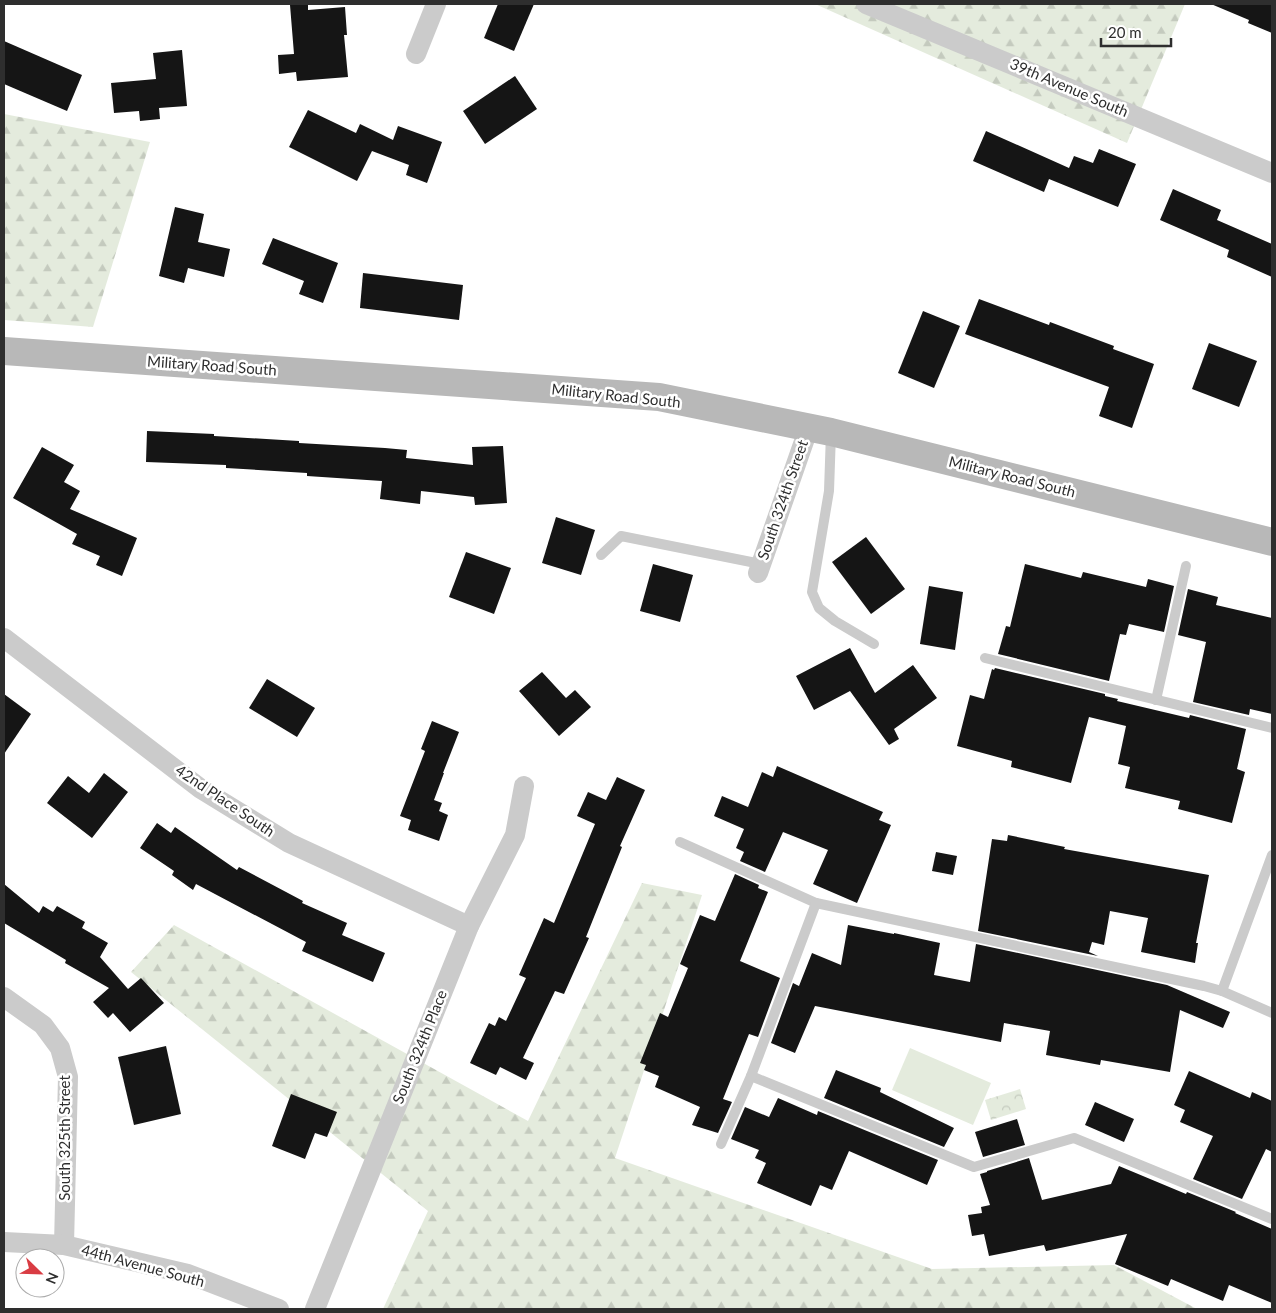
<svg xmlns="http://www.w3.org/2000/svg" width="1276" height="1313" font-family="Lato,sans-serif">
	<defs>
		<pattern id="forest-firs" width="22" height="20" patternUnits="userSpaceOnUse" patternTransform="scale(1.25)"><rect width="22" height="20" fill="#e4ebdd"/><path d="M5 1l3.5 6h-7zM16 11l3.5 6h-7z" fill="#c4cabe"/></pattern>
		<pattern id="park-crowns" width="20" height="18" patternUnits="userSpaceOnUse" patternTransform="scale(1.25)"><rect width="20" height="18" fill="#e4ebdd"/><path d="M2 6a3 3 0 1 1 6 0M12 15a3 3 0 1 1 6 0" fill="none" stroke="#c4cabe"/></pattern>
	</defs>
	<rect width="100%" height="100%" fill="#fff"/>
	<!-- grass -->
	<polygon fill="#e4ebdd" points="910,1048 991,1083 973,1125 892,1090"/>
	<!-- forest -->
	<g fill="url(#forest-firs)">
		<polygon points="815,4 1185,4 1127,143"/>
		<polygon points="4,114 150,142 93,327 4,320"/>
		<polygon points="642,883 702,895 615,1158 932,1269 1114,1265 1197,1309 383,1309 428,1211 131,972 174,925 528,1121"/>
	</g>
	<!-- park -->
	<polygon fill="url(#park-crowns)" points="1020,1089 1026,1109 991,1120 985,1100"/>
	<!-- building -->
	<g fill="#151515">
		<polygon points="308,4 308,10 345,7 347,35 344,35 348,77 297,81 296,72 279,74 278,55 294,54 290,5"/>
		<polygon points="498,4 534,4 514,51 484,38"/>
		<polygon points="1211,4 1272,4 1272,33 1248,23 1249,20"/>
		<polygon points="4,41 82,75 67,111 4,84"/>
		<polygon points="182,50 187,106 159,108 160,119 140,121 139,111 114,113 111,83 156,79 153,53"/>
		<polygon points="515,76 537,109 485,144 463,111"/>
		<polygon points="308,110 356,133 360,124 393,140 398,126 442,142 427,183 406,175 409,165 372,151 357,181 289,147"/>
		<polygon points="986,131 1069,168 1074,156 1093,163 1099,149 1136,164 1118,207 1049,179 1044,192 973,161"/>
		<polygon points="1173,189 1221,210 1217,220 1272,244 1272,277 1227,257 1229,250 1160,220"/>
		<polygon points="175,207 204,214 198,242 230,249 224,277 188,268 184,283 159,276"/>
		<polygon points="273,238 338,263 323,303 299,294 304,281 262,264"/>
		<polygon points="363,273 463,285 459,320 360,308"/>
		<polygon points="979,299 1049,325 1050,322 1114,346 1113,349 1154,364 1132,428 1099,416 1109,387 965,334"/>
		<polygon points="923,311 960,326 934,388 898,373"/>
		<polygon points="1209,343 1257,361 1239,407 1192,389"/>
		<polygon points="147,431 214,434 214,436 299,441 299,443 385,448 407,450 406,458 473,465 472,447 503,446 507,503 475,505 474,497 421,491 420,504 380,499 382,481 307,476 307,473 226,468 226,465 146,462"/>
		<polygon points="42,447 74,465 64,482 80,491 70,509 137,538 122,576 96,565 100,556 72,544 77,534 13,498"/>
		<polygon points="556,517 595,530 581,575 542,563"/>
		<polygon points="866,537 905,589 871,614 832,562"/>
		<polygon points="466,552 511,568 494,614 449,597"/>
		<polygon points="653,564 693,575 680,622 640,611"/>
		<polygon points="1025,564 1081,578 1083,572 1146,587 1148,579 1174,586 1164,632 1129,624 1126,635 1120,634 1109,681 998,654 1006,626 1010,627"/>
		<polygon points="929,586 963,592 955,650 920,644"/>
		<polygon points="1188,589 1218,597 1216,605 1272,618 1272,714 1250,709 1249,715 1193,702 1206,642 1178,635"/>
		<polygon points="850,648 875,693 913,665 937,698 894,729 899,739 889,745 850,691 814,710 796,676"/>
		<polygon points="995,668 1105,694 1105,696 1118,699 1117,701 1189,718 1190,715 1246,729 1237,769 1245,772 1232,823 1178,809 1180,801 1125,788 1130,767 1118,764 1126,726 1089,717 1071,783 1011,767 1012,761 957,746 970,695 984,699 992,669 994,670"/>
		<polygon points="542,672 566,698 575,690 591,707 559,736 519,691"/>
		<polygon points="267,679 315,708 297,737 249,708"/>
		<polygon points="4,694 31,714 4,754"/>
		<polygon points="432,721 459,732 443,773 444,773 434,800 442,803 439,811 448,815 439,841 408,830 411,820 400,816 425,751 421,749"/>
		<polygon points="777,766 883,812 879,820 891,825 857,903 813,884 828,850 783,832 765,872 740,861 744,852 736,848 744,829 714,816 722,796 748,807 762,772 773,777"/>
		<polygon points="104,773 128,792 92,838 47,803 68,776 89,793"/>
		<polygon points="617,777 645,790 620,846 622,847 586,937 589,938 564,994 555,991 523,1058 534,1063 526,1080 500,1067 496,1075 470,1063 489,1023 495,1026 499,1017 506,1021 526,978 519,975 544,918 554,923 595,824 577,816 588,792 606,800"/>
		<polygon points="157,823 171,833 175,827 237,870 239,867 303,901 302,903 347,923 342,935 385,953 373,982 302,951 306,942 196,884 193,890 172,875 174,871 140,848"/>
		<polygon points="1008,835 1065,847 1064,849 1209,875 1196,943 1198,943 1195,963 1141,952 1148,918 1110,911 1104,945 1092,942 1089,952 1098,956 978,931 992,839 1007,841"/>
		<polygon points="936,852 957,856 953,875 932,871"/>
		<polygon points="735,874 759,885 758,888 768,892 740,961 780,978 758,1037 749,1034 723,1099 732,1102 718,1133 692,1125 700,1107 655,1087 659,1076 644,1070 646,1065 640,1063 660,1013 668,1017 688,968 680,964 700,915 715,921"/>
		<polygon points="4,884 39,913 43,906 53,912 57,906 85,922 82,928 108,943 100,957 128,989 141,978 164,1003 130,1032 113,1013 108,1018 93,1002 109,988 65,963 66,960 4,923"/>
		<polygon points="848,925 894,934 894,933 940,943 934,975 970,982 976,944 1167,985 1230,1012 1223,1028 1180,1010 1170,1072 1101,1060 1100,1065 1046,1055 1050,1031 1004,1023 1001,1042 815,1006 795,1053 771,1043 793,983 799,986 812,953 841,965"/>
		<polygon points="166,1046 181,1114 134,1125 118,1057"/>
		<polygon points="836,1070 881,1088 880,1092 954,1128 944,1147 824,1098"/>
		<polygon points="1189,1071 1250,1098 1252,1092 1272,1101 1272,1152 1266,1149 1242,1199 1193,1179 1213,1136 1180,1122 1185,1110 1174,1105"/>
		<polygon points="291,1094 337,1112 327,1137 315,1133 305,1159 272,1146"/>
		<polygon points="778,1098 817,1115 818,1111 938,1160 927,1185 849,1151 832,1190 820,1185 811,1206 757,1183 766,1163 755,1158 759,1150 731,1139 745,1107 769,1117"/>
		<polygon points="1095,1102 1134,1119 1124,1142 1085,1125"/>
		<polygon points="1017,1119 1025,1145 983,1157 975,1132"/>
		<polygon points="1029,1158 1042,1200 1111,1184 1119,1166 1186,1194 1187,1192 1236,1212 1235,1213 1272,1229 1272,1303 1229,1285 1223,1301 1171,1279 1168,1286 1115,1264 1127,1234 1046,1251 1044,1245 989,1256 984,1234 972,1236 968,1215 982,1213 981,1207 990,1205 980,1174 987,1172 987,1171"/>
	</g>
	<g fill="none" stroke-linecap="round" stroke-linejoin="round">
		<!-- service -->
		<g stroke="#cbcbcb" stroke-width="10">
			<polyline points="831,433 829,491 812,592 819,608 835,621 874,644"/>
			<polyline points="601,555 621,536 761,564"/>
			<polyline points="985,658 1272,728"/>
			<polyline points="1156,700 1186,566"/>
			<polyline points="680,842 816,903 1204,986 1222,991 1272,1013"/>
			<polyline points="1222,991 1272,855"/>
			<polyline points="751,1076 974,1167 1074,1138 1272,1219"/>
			<polyline points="721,1144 751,1076 816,903"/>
		</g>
		<!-- minor -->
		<g stroke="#cbcbcb" stroke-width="20">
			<polyline points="866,4 1272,173"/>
			<polyline points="416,54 436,4"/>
			<polyline points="758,573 809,427"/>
			<polyline points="4,638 201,789 289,843 469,926"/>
			<polyline points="4,997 43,1025 60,1048 68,1077 64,1245"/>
			<polyline points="4,1242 64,1245 188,1274 279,1309"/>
			<polyline points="315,1309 469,926 515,835 524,786"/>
		</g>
		<!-- secondary -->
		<polyline stroke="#b8b8b8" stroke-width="28" points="4,351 659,397 831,432 1272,542"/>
	</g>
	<g text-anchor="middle" stroke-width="5" stroke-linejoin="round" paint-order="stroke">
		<!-- street labels -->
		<g font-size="15" fill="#2e2e2e" stroke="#fff">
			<text transform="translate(1069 88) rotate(23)" y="5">39th Avenue South</text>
			<text transform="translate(212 366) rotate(4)" y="5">Military Road South</text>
			<text transform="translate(616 396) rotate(6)" y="5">Military Road South</text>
			<text transform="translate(1012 477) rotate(14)" y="5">Military Road South</text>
			<text transform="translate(783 500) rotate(-71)" y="5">South 324th Street</text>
			<text transform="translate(225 801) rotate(34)" y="5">42nd Place South</text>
			<text transform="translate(420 1047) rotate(-68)" y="5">South 324th Place</text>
			<text transform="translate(65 1138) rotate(-90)" y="5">South 325th Street</text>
			<text transform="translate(143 1266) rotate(15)" y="5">44th Avenue South</text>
		</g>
	</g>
	<!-- border -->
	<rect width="1276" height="1313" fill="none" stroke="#2e2e2e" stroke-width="10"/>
	<!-- north arrow -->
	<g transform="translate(40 1273) rotate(113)"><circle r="24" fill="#ffffff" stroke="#ababab"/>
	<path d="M0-4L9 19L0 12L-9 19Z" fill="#d93c43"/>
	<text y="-8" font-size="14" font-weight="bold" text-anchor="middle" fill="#2e2e2e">N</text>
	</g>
	<!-- scale -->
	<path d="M1101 38v8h70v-8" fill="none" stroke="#2e2e2e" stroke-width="2.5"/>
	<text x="1108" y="38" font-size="15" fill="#2e2e2e" stroke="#ffffff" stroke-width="4" paint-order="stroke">20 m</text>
</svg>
